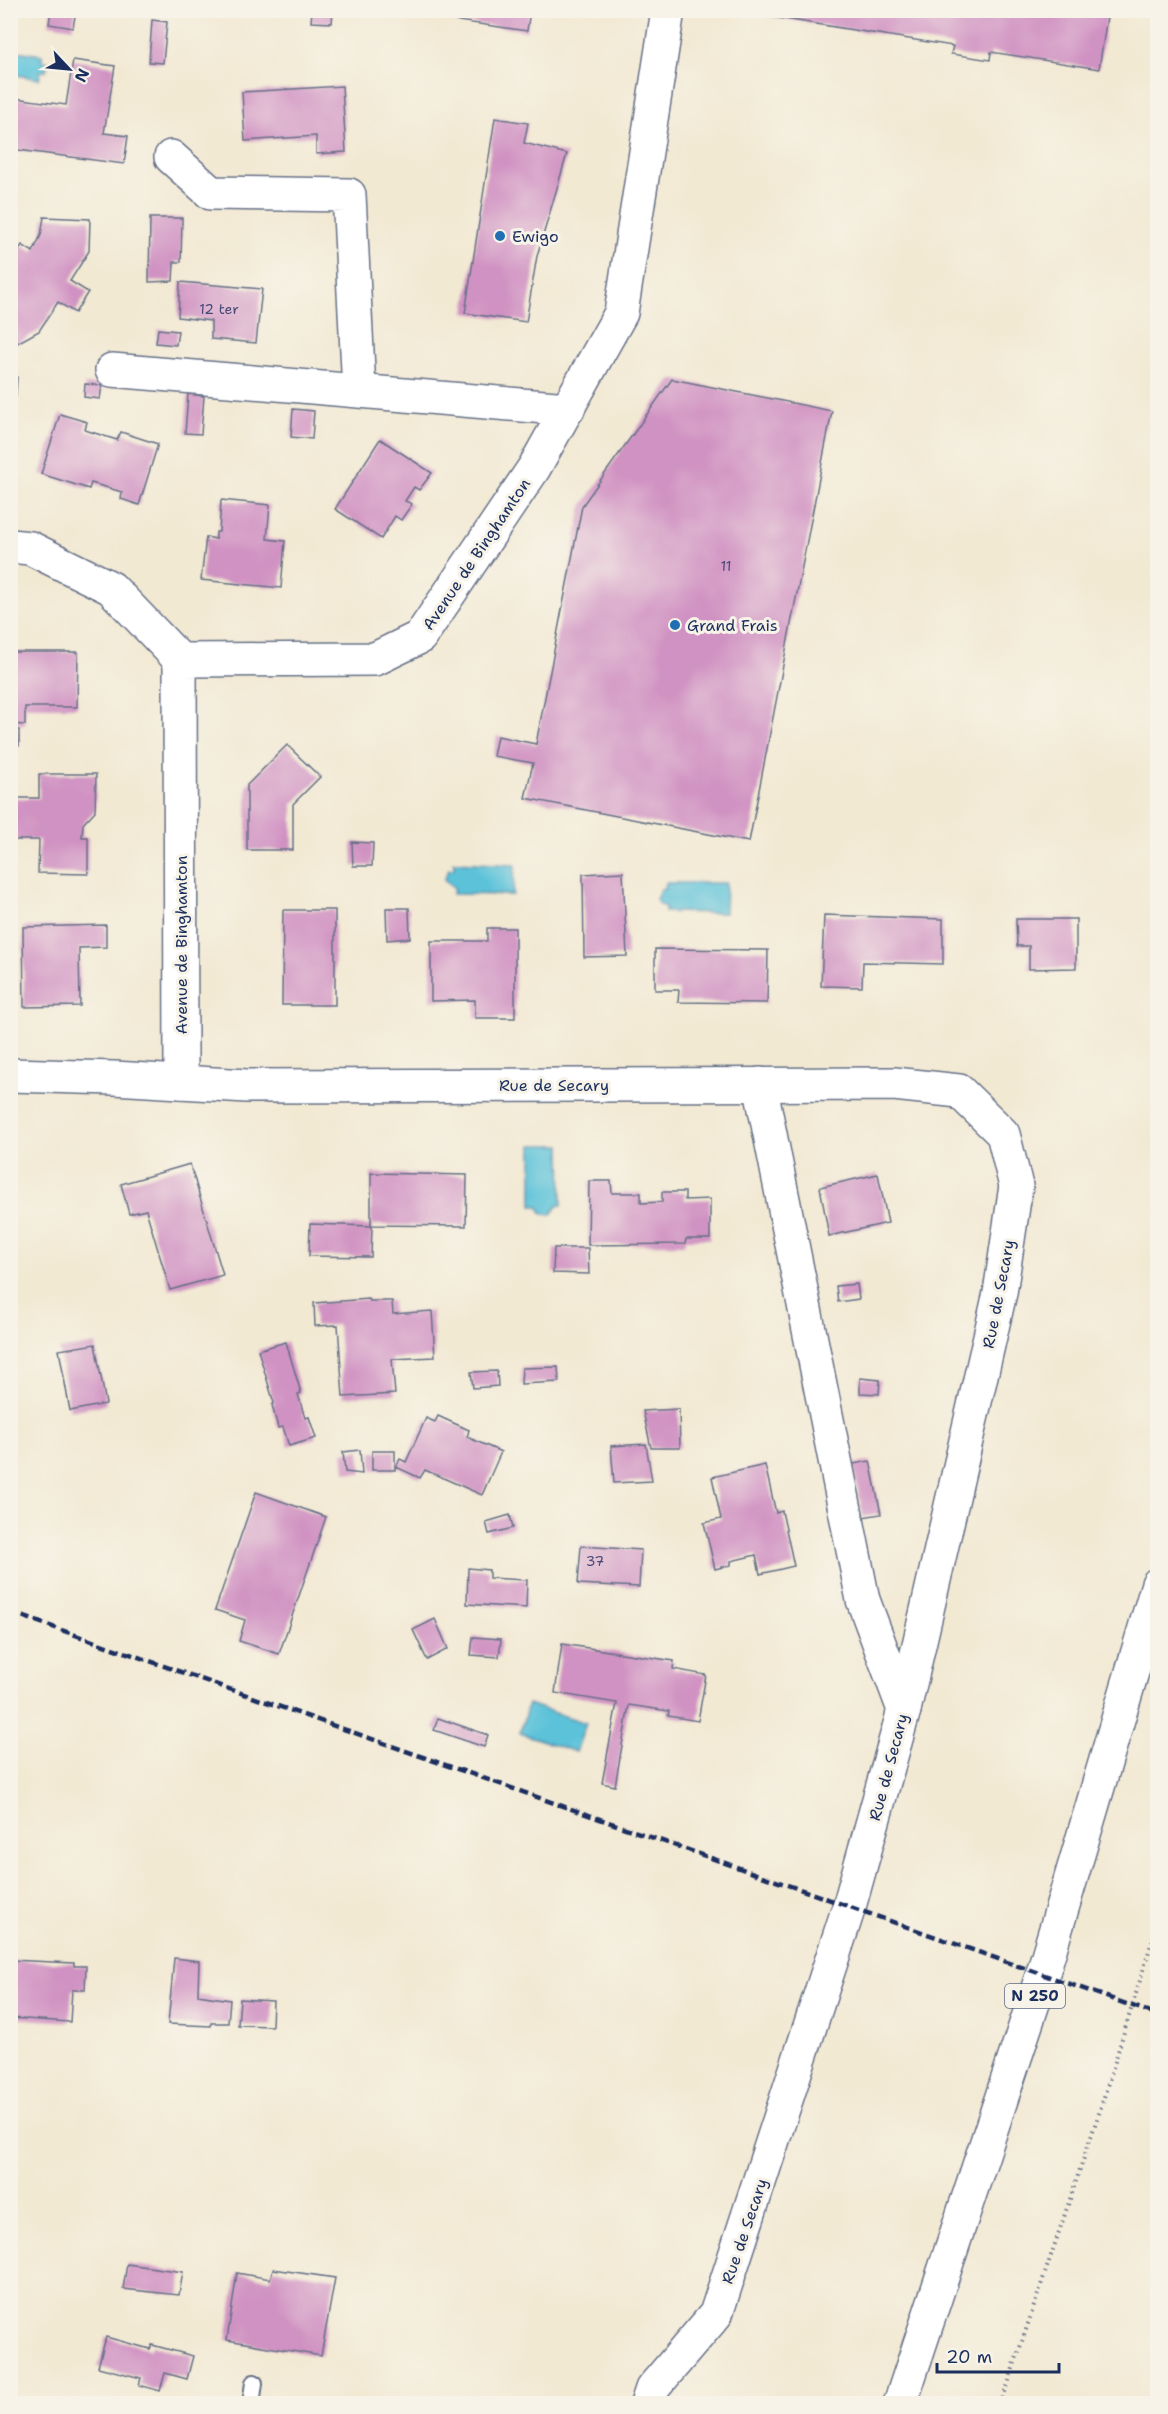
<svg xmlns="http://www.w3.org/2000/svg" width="1168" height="2414" font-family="'Shantell Sans',sans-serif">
	<rect width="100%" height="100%" fill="#f7f3e8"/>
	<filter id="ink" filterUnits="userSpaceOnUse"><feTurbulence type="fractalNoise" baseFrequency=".0167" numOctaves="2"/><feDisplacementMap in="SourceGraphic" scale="12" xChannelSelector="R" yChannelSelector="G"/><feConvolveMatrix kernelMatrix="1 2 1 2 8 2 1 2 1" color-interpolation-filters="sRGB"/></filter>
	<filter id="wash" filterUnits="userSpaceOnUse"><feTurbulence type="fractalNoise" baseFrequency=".008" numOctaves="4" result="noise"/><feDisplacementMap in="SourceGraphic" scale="24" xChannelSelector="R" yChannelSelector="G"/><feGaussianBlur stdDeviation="1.35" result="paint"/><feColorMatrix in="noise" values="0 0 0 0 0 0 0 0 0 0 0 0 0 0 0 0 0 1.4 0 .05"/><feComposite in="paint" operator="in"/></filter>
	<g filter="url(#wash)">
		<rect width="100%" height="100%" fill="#f2e9d3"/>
		<!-- water -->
		<g fill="#5cc2d9" stroke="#3c789c" stroke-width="1.5">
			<polygon points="10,50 42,55 42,61 48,62 46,71 41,71 39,79 11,74"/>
			<polygon points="454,862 515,865 513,895 453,894 454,887 451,886 444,879 449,869 454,869"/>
			<polygon points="666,883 726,883 725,913 665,912 665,907 659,904 656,899 661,889 665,889"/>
			<polygon points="532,1145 561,1145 562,1205 557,1206 551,1215 543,1214 538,1206 532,1206"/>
			<polygon points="528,1704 586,1723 576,1752 520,1733"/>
		</g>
		<g id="blocks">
			<!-- building -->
			<g fill="#d092c2">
				<polygon points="51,10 76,10 73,28 49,24"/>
				<polygon points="312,10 333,10 332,23 311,22"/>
				<polygon points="410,10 530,10 527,31 409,14"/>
				<polygon points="749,10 1108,10 1099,69 991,52 990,60 951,54 953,46 748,13"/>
				<polygon points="152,20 167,22 163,63 149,62"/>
				<polygon points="73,60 115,66 104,133 128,136 124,164 10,149 10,127 15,98 66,105"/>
				<polygon points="342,86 346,152 316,154 316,136 245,141 242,92"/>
				<polygon points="495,118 528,123 524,143 567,154 537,256 526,322 465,313"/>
				<polygon points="44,217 90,219 89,251 70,281 88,292 75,313 58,302 39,331 10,347 10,286 14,280 10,278 10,264 22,245 33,252 41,235"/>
				<polygon points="150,218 182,218 181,262 174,262 173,281 149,282"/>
				<polygon points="180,282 262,289 256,343 211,339 211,321 178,317"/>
				<polygon points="158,329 178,331 176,345 156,343"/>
				<polygon points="10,377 17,377 16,395 10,394"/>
				<polygon points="672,379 832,411 749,842 525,798 533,763 493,756 497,736 536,744 582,506"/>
				<polygon points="85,384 102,385 100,399 84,397"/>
				<polygon points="188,394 204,396 201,434 185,433"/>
				<polygon points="293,409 314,411 312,439 291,437"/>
				<polygon points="60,414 87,422 85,430 117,440 121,432 158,444 139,505 121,499 122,492 91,483 89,489 41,474"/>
				<polygon points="380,439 432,473 419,490 414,487 405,501 412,504 401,520 395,516 381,539 335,509"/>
				<polygon points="221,500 270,505 267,539 285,541 281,588 201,580 206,537 216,539 216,532 219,532"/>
				<polygon points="10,652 78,652 77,707 25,707 25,725 10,724"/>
				<rect x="10" y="730" width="9" height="16"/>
				<polygon points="287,745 320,777 293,804 293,850 247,850 247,785"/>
				<polygon points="39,774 96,774 95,811 83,824 82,837 88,837 88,874 38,873 39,840 13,840 14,798 39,798"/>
				<polygon points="352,842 373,843 372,866 353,866"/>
				<polygon points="623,872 627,956 584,957 583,874"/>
				<polygon points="386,908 409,908 410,938 387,940"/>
				<polygon points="283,910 335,910 335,1005 282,1005"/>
				<polygon points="824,915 943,919 943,964 863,962 862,987 821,986"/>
				<polygon points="1016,919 1076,919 1076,968 1029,969 1029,946 1017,946"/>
				<polygon points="106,925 106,947 79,948 80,1006 24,1007 23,927"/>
				<polygon points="487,928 515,928 515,1018 475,1018 475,1000 431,1001 431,941 487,941"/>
				<polygon points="655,949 768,950 767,1003 678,1002 679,990 655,990"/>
				<polygon points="190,1164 223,1275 170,1290 146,1210 129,1214 121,1184"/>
				<polygon points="371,1173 467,1175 466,1226 371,1225"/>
				<polygon points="878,1174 888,1223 829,1236 820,1187"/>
				<polygon points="589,1181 611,1181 612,1193 641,1193 641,1203 662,1202 662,1192 685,1192 685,1200 710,1199 710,1239 686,1239 685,1244 588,1245"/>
				<polygon points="310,1224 372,1226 371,1257 309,1256"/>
				<polygon points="554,1248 588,1248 589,1274 553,1273"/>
				<polygon points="857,1284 859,1299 838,1302 836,1286"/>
				<polygon points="369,1299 370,1301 392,1301 393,1314 432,1311 435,1357 392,1359 395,1394 343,1397 338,1325 315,1326 314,1303"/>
				<polygon points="286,1342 301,1393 298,1394 305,1418 309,1417 316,1438 289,1446 283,1427 278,1428 272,1405 274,1403 258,1350"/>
				<polygon points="95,1344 106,1404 70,1411 59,1350"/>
				<polygon points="558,1367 559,1382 521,1384 522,1368"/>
				<polygon points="497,1371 498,1386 473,1388 471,1372"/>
				<polygon points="860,1378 880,1380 879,1394 860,1393"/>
				<polygon points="679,1409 680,1448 651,1448 643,1411"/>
				<polygon points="438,1416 469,1430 467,1437 501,1452 482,1495 425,1470 420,1478 396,1467 400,1459 406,1462 426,1418 435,1422"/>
				<polygon points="646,1444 652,1481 614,1483 611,1446"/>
				<polygon points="360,1450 362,1474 345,1472 343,1452"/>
				<rect x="372" y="1451" width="23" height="19"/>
				<polygon points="870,1461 881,1514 863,1517 853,1464"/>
				<polygon points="765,1465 776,1513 782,1511 794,1566 760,1574 756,1555 731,1561 731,1565 715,1569 704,1523 721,1519 712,1477"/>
				<polygon points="256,1492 326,1517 279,1654 239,1641 245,1620 215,1610"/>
				<polygon points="510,1515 513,1528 489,1534 486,1522"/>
				<polygon points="581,1546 641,1550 639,1587 578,1584"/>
				<polygon points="468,1568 489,1570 489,1578 527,1580 526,1608 467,1604"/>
				<polygon points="435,1619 448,1649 427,1660 413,1630"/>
				<polygon points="473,1637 501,1639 499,1657 471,1655"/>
				<polygon points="562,1644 674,1661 673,1669 706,1675 698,1721 668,1716 669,1711 629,1705 615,1786 602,1783 617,1703 555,1693"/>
				<polygon points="438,1718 488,1735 484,1747 434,1730"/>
				<polygon points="174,1958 199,1961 198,1995 230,2000 228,2023 211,2023 211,2026 168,2024"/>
				<polygon points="10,1960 74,1963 74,1966 86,1966 85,1990 72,1990 70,2022 10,2018"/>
				<polygon points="240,1999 273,2001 272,2026 238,2025"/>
				<polygon points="127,2264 183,2272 179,2295 123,2289"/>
				<polygon points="273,2269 335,2278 321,2356 227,2340 237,2273 270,2279"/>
				<polygon points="106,2337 150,2349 152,2345 193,2356 187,2379 165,2373 160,2391 139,2385 141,2378 98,2367"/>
			</g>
		</g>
	</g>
	<g filter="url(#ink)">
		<use href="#blocks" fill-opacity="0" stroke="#667087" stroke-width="1.5"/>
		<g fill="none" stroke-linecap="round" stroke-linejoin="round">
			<defs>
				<polyline id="lane" points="251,2404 254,2383"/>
				<g id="street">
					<polyline points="171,157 211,193 349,195 359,390"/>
					<polyline points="112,370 568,409"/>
					<polyline points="10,546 30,548 111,588 180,660"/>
					<polyline points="10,1075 114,1078 247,1086 894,1084 959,1091 1003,1134 1016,1186 1000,1293 904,1710 849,1907 716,2314 652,2389 647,2404"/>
					<polyline points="181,1082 180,660 375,659 420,637 534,468 621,313 668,10"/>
					<polyline points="760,1084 863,1600 904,1710"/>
				</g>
				<polyline id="primary" points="900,2404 1042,1976 1158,1584"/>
			</defs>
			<!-- lane casing -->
			<use href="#lane" stroke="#667087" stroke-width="20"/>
			<!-- street casing -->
			<use href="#street" stroke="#667087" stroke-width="36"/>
			<!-- primary casing -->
			<use href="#primary" stroke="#667087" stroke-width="36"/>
			<!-- path -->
			<polyline stroke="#667087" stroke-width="4" stroke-dasharray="1.5 4.5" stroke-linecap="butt" points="1001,2404 1100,2110 1158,1922"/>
			<!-- lane -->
			<use href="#lane" stroke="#fff" stroke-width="16"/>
			<!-- street -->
			<use href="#street" stroke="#fff" stroke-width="33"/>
			<!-- primary -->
			<use href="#primary" stroke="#fff" stroke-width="33"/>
			<!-- rail -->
			<polyline stroke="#1b2f5e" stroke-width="4.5" stroke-dasharray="9 4.5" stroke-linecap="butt" points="10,1612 1158,2015"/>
		</g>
	</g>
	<!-- markers -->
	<g fill="#1f6fb2" stroke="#f7f3e8" stroke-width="2">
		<circle cx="500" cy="236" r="6"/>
		<circle cx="675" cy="625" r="6"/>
	</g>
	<g text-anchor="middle" stroke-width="6" stroke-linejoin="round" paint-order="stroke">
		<!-- number labels -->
		<g font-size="14" fill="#484877">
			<text x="219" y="314">12 ter</text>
			<text x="726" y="571">11</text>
			<text x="595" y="1566">37</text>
		</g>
		<!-- shield labels -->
		<rect fill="#f7f3e8" stroke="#5d6a87" stroke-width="1.5" x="1005" y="1984" width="60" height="24" rx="4.5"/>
		<g font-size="15" font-weight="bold" fill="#1b2f5e">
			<text x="1035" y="2001">N 250</text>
		</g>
		<!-- poi labels -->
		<g font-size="16" fill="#1b2f5e" stroke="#f7f3e8" text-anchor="start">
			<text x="512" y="242">Ewigo</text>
			<text x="687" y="631">Grand Frais</text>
		</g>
		<!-- street labels -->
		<g font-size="16" fill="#1b2f5e" stroke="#f7f3e8">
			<text transform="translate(476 554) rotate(-56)" y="6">Avenue de Binghamton</text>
			<text transform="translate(181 945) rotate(-90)" y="6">Avenue de Binghamton</text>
			<text x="554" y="1091">Rue de Secary</text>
			<text transform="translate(998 1294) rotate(-79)" y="6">Rue de Secary</text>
			<text transform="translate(888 1767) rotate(-75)" y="6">Rue de Secary</text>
			<text transform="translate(744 2231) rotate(-71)" y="6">Rue de Secary</text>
		</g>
	</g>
	<!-- margin -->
	<rect width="1168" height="2414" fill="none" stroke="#f7f3e8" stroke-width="36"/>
	<!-- north arrow -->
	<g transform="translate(69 69) rotate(116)" stroke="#f7f3e8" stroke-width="4.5" paint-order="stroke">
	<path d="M0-4.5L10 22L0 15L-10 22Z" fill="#1b2f5e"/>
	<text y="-9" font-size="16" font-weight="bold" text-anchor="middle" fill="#1b2f5e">N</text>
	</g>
	<!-- scale -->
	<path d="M937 2363v9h122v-9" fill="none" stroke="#1b2f5e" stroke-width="3"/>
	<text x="946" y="2363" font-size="18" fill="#1b2f5e" stroke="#f7f3e8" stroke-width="4.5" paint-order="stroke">20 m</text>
</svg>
